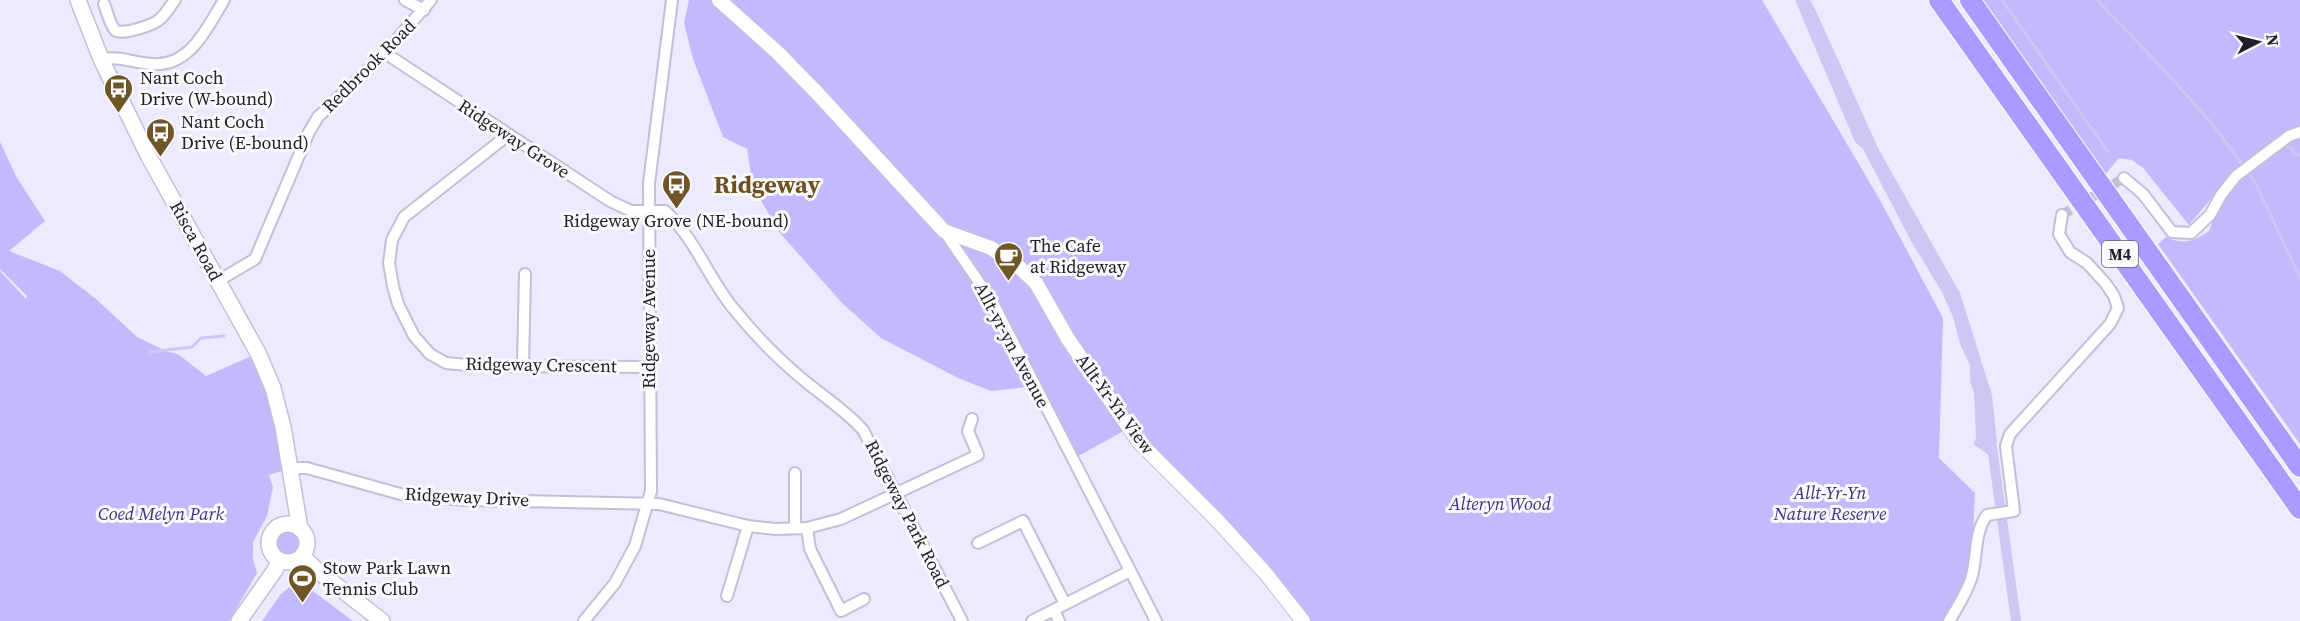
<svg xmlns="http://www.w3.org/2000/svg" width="2300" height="621" font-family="'Source Serif 4',serif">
	<rect width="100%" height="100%" fill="#eceafe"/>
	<!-- green -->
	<g fill="#c3bafe">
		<polygon points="689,0 1762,0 1880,200 1943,318 1939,458 1975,493 1971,579 1949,621 1303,621 1129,428 1073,459 1036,386 991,391 958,378 881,338 842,303 780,233 753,187 747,149 723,137 693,59 684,23"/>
		<polygon points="1981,0 2300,0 2300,130 2229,177 2189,225 2143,168 2132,160 2119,158 2105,175"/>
		<path d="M2300 137V444L2158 244 2166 237C2184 245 2193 242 2209 231L2219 205 2247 172 2278 148Z"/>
		<polygon points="0,142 17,178 45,221 9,251 60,271 96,299 137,337 168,352 178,354 206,376 258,353 291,468 269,475 273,487 267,516 253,542 253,559 257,573 229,621 0,621 0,271 26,299 27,296 0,269"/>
		<circle cx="289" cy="544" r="13"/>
		<polygon points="298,580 353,621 262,621 280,595"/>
	</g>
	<!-- water -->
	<polygon fill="#ccc7f3" points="1795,0 1810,0 1816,11 1879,150 1960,293 1992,395 1997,442 1993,460 1989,455 1973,444 1976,438 1974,392 1970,382 1970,365 1960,344 1953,317 1942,292 1911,241 1863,149 1855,142"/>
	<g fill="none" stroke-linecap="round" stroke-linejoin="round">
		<!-- stream -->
		<g stroke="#ccc7f3" stroke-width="3">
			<polyline points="2002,0 2108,152"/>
			<polyline points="2097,0 2165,71 2213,125 2255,182 2300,278"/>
			<polyline points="2288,146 2300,156"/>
			<polyline points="150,352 192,347 201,338 224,336"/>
		</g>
		<!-- canal -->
		<polyline stroke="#ccc7f3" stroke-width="10" points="1992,447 2016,621"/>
		<!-- minor-tunnel -->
		<polyline stroke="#c3c2d3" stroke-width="10" stroke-dasharray="10 5" stroke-linecap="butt" points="2062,215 2124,178"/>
		<defs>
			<g id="minor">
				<polyline points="405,0 424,10"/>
				<path d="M104 4C107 11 110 25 115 30 121 36 154 25 160 19 166 14 170 6 175 0"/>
				<path d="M385 53 610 201 631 211H665C694 237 708 277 733 308 753 333 775 356 800 377 821 395 844 409 863 430L962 621"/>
				<path d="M101 59C122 56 132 63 152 64 190 67 207 28 224 0"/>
				<polyline points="508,135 404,217 392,240 389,263 393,286 398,304 414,336 430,354 446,363 478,366 649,367"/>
				<polyline points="2124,178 2143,194 2172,232 2191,233 2210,215 2221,195 2236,176 2289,136 2300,132"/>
				<polyline points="944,231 992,301 1156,621"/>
				<polyline points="218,281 255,259 309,132 318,117 385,53 431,0"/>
				<polyline points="523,365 525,274"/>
				<polyline points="291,468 307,468 404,495 466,500 659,504 748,526 775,529 807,528 841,519 978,455 968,431 972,419"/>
				<polyline points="795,473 795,528"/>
				<polyline points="807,528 810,549 841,611 864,599"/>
				<polyline points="978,543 1023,521 1065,604"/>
				<polyline points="727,596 748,526"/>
				<polyline points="1054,610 1059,621"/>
				<polyline points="584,621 615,583 635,546 651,491 649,183 672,0"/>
				<polyline points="1032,621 1130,571"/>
				<path d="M1949 621C1957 608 1966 594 1971 579 1978 558 1973 534 1987 515L2014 511 2006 446 2010 434 2110 324 2118 308 2114 296 2106 284 2087 263 2070 252 2059 234 2062 215"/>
			</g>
			<polyline id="tertiary" points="719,0 778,53 819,95 944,231 991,248 1019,267 1036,283 1068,339 1139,442 1216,519 1267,575 1303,621"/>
			<g id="secondary">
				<polyline points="78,0 101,59 148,155 258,353 273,388 283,427 300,529"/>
				<circle cx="288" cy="543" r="19"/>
				<polyline points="302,556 319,572 382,621"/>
				<polyline points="239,621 275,570 279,560"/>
			</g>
			<g id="motorway">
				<polyline points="1939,0 2300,509"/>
				<polyline points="1970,0 2300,467"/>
			</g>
		</defs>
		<!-- minor casing -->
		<use href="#minor" stroke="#c2bfd7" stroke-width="14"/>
		<!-- tertiary casing -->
		<use href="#tertiary" stroke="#c2bfd7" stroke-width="16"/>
		<!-- secondary casing -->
		<use href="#secondary" stroke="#c2bfd7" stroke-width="18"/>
		<!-- motorway casing -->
		<use href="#motorway" stroke="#fff" stroke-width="22"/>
		<!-- minor -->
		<use href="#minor" stroke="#fff" stroke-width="10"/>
		<!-- tertiary -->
		<use href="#tertiary" stroke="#fff" stroke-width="14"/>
		<!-- secondary -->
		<use href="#secondary" stroke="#fff" stroke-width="15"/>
		<!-- motorway -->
		<use href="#motorway" stroke="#ab9aff" stroke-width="20"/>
	</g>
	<!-- icons -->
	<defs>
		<symbol id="bus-pin" viewBox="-11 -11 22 30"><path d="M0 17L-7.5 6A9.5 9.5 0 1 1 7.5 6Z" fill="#6f5627" stroke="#f9f9fe"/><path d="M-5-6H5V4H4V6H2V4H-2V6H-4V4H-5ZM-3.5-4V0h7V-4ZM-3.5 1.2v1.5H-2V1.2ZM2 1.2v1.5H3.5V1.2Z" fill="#fff"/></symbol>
		<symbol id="cafe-pin" viewBox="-11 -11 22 30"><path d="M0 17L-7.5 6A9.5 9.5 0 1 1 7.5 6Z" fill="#6f5627" stroke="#f9f9fe"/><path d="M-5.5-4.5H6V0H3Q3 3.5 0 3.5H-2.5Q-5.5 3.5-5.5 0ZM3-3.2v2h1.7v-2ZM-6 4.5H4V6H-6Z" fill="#fff"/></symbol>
		<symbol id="stadium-pin" viewBox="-11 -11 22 30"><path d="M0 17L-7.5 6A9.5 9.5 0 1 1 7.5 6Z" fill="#6f5627" stroke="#f9f9fe"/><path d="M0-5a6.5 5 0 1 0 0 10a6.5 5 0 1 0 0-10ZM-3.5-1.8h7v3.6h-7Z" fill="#fff"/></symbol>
	</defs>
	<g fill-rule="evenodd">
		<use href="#bus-pin" x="102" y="72" width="33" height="45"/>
		<use href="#bus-pin" x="144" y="116" width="33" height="45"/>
		<use href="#bus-pin" x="660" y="168" width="33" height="45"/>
		<use href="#cafe-pin" x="992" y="240" width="33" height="45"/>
		<use href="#stadium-pin" x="286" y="562" width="33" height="45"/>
	</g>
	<g text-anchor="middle" stroke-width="6" stroke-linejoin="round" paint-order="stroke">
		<!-- shield labels -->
		<rect fill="#f9f9fe" stroke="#626169" stroke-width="1.5" x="2102" y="241" width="36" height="26" rx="4.5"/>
		<g font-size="16" font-weight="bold" fill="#212029">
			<text x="2120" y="260">M4</text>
		</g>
		<!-- street labels -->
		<g font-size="18" fill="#212029" stroke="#f9f9fe">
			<text transform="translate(369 66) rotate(-45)" y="6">Redbrook Road</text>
			<text transform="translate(514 139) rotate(33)" y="6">Ridgeway Grove</text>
			<text transform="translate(196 241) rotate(61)" y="6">Risca Road</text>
			<text transform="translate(649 319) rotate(-90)" y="6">Ridgeway Avenue</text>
			<text transform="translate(1012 345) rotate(62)" y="6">Allt-yr-yn Avenue</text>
			<text transform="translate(541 365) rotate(1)" y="6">Ridgeway Crescent</text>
			<text transform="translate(1115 404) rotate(54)" y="6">Allt-Yr-Yn View</text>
			<text transform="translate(467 497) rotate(3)" y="6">Ridgeway Drive</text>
			<text transform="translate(907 514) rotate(63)" y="6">Ridgeway Park Road</text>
		</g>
		<!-- poi labels -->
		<g font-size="18" fill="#212029" stroke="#f9f9fe" text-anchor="start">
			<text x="140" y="84">Nant Coch<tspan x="140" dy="21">Drive (W-bound)</tspan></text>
			<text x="181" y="128">Nant Coch<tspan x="181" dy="21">Drive (E-bound)</tspan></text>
			<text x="676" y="227" text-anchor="middle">Ridgeway Grove (NE-bound)</text>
			<text x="1030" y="252">The Cafe<tspan x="1030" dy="21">at Ridgeway</tspan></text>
			<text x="323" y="574">Stow Park Lawn<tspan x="323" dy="21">Tennis Club</tspan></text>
		</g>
		<!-- park labels -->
		<g font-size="18" font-style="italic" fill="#443081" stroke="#f9f9fe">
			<text x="1830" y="499">Allt-Yr-Yn<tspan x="1830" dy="21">Nature Reserve</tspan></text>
			<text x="1500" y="510">Alteryn Wood</text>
			<text x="161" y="520">Coed Melyn Park</text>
		</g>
		<!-- district labels -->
		<g font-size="24" font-weight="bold" fill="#6e511a" stroke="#f9f9fe">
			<text x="767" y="193">Ridgeway</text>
		</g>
	</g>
	<!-- north arrow -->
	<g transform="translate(2258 42) rotate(83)" stroke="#f9f9fe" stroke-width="4.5" paint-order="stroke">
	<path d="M0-4.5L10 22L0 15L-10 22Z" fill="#212029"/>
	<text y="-9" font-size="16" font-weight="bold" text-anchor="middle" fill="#212029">N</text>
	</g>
</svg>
